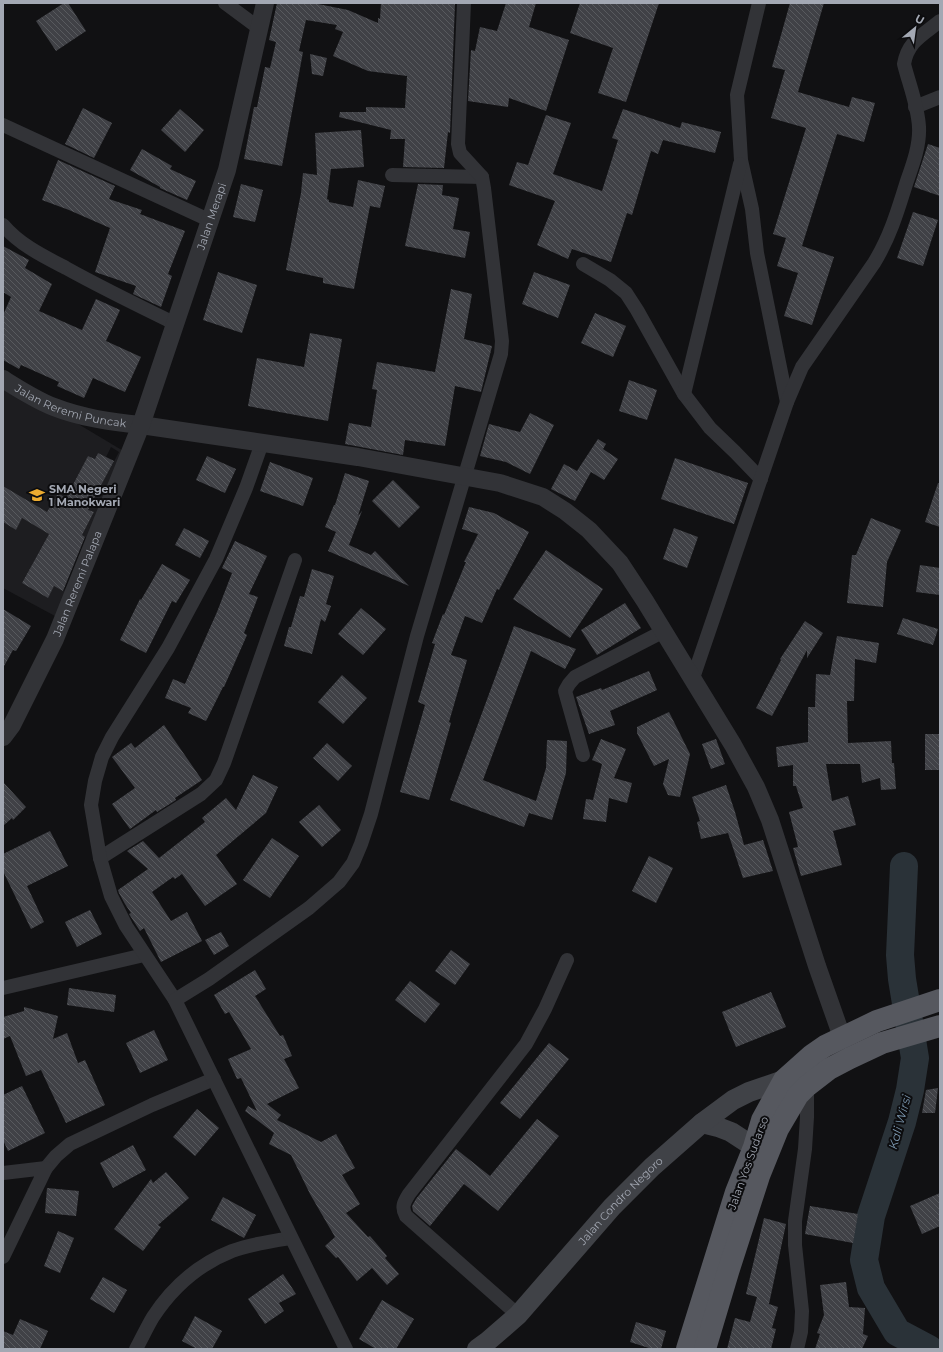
<svg xmlns="http://www.w3.org/2000/svg" width="943" height="1352" font-family="Montserrat,sans-serif">
	<defs>
		<pattern id="building-back-hatch" width="6" height="6" patternUnits="userSpaceOnUse"><rect width="6" height="6" fill="#404146"/><path d="M-1 5l2 2M0 0l6 6M5-1l2 2" fill="none" stroke="#585a5e"/></pattern>
	</defs>
	<rect width="100%" height="100%" fill="#111113"/>
	<!-- built -->
	<path fill="#1d1d20" fill-rule="evenodd" d="M3 379 125 452 93 539 55 616 3 588V522L16 530 22 518 46 532 53 521 30 508 32 503 3 486ZM111 447 119 452 88 510 94 513 86 527 50 508 58 493 66 498 88 456 95 459 98 453 106 457ZM56 521 92 541 64 591 54 586 48 597 22 583Z"/>
	<g fill="none" stroke-linecap="round" stroke-linejoin="round">
		<!-- river -->
		<polyline stroke="#2a3238" stroke-width="28" points="904,866 900,955 902,979 915,1058 910,1090 902,1122 871,1216 864,1260 871,1288 897,1332 929,1349"/>
	</g>
	<!-- building -->
	<g fill="url(#building-back-hatch)">
		<polygon points="64,3 68,3 86,31 56,51 36,21"/>
		<polygon points="277,3 313,3 348,10 378,23 378,18 380,19 381,3 455,3 450,133 448,132 444,168 403,167 405,139 390,139 391,130 339,117 340,112 366,112 366,107 405,108 407,76 368,71 333,56 343,32 335,29 337,25 306,20 299,51 303,52 282,166 244,159 254,107 257,107 265,67 270,68 276,42 269,40"/>
		<polygon points="506,3 536,3 529,27 569,40 546,111 509,98 508,107 468,101 471,50 475,51 480,27 497,31"/>
		<polygon points="580,3 659,3 626,102 598,93 613,48 570,33"/>
		<polygon points="790,3 824,3 798,92 849,107 852,97 875,103 864,142 837,134 802,246 834,257 812,325 784,316 798,273 777,266 786,238 773,234 806,128 771,118 785,70 772,67"/>
		<polygon points="310,54 327,58 323,76 312,74"/>
		<polygon points="83,108 112,123 94,158 65,144"/>
		<polygon points="180,109 204,130 185,152 161,130"/>
		<polygon points="623,109 680,128 682,122 721,132 715,153 663,140 658,154 651,151 632,215 627,213 611,262 572,249 568,259 537,245 555,201 509,185 517,162 528,165 546,115 571,123 553,174 602,191 618,140 612,138"/>
		<polygon points="361,130 364,167 331,169 327,199 329,200 329,202 353,207 358,180 385,186 380,208 370,206 354,289 323,283 323,278 286,270 301,193 303,173 317,175 315,133"/>
		<polygon points="928,144 940,148 940,196 914,187"/>
		<polygon points="142,149 172,166 170,169 196,181 187,200 160,188 160,187 130,170"/>
		<polygon points="58,160 115,186 109,199 142,210 140,214 185,231 168,274 172,276 161,307 133,294 136,286 95,272 110,228 69,210 42,200"/>
		<polygon points="241,184 263,190 255,222 233,217"/>
		<polygon points="418,184 443,185 442,195 459,198 453,229 470,232 465,258 405,246"/>
		<polygon points="913,212 938,220 923,266 897,258"/>
		<polygon points="3,246 29,260 25,268 52,284 39,311 82,330 96,299 120,310 106,341 141,357 125,392 93,378 84,398 57,386 59,382 21,365 19,369 3,360 3,315 11,297 3,292"/>
		<polygon points="218,272 257,285 242,333 203,320"/>
		<polygon points="534,272 570,285 558,318 522,304"/>
		<polygon points="451,289 472,294 464,339 492,346 481,392 455,386 445,446 405,440 403,455 345,444 349,423 371,427 377,390 372,389 377,362 435,372"/>
		<polygon points="595,313 626,326 613,357 581,343"/>
		<polygon points="310,333 342,339 328,421 248,406 257,358 304,367"/>
		<polygon points="629,380 657,390 647,420 619,411"/>
		<polygon points="530,413 554,425 530,474 506,462 480,456 489,424 520,432"/>
		<polygon points="598,439 606,444 603,449 618,459 604,480 591,472 575,501 551,489 564,464 577,471"/>
		<polygon points="98,453 114,461 88,510 94,512 82,535 85,537 63,591 54,586 48,598 22,583 49,534 22,518 16,530 3,522 3,486 47,512 58,493 66,498 88,456 95,459"/>
		<polygon points="207,456 236,469 225,493 196,480"/>
		<polygon points="675,458 748,483 734,524 661,499"/>
		<polygon points="270,462 313,478 303,506 260,491"/>
		<polygon points="345,473 369,481 358,516 362,511 349,545 371,555 375,551 409,586 328,551 336,532 325,527 334,505 335,505"/>
		<polygon points="393,480 420,507 399,528 372,501"/>
		<polygon points="938,483 940,483 940,527 925,522"/>
		<polygon points="469,507 494,513 529,532 499,590 497,589 482,623 465,616 451,655 467,660 449,722 451,723 429,800 400,792 425,705 418,702 435,644 432,643 443,614 444,615 466,562 464,562 478,534 462,529"/>
		<polygon points="871,518 901,530 887,562 883,607 847,603 852,555 856,555"/>
		<polygon points="184,528 209,541 200,558 175,545"/>
		<polygon points="674,528 698,537 687,568 663,559"/>
		<polygon points="235,541 267,556 249,594 258,597 244,633 247,635 224,687 223,687 206,721 188,713 191,708 165,698 173,679 185,684 217,612 232,573 222,568"/>
		<polygon points="546,550 603,589 570,638 513,599"/>
		<polygon points="162,564 190,580 176,603 172,601 146,653 120,640 140,599 141,600"/>
		<polygon points="920,565 940,568 940,595 916,592"/>
		<polygon points="312,569 334,576 326,604 331,606 325,622 321,619 312,654 284,646 289,627 291,627 300,596 304,597"/>
		<polygon points="625,603 641,628 597,655 581,630"/>
		<polygon points="361,608 386,629 363,655 338,634"/>
		<polygon points="3,609 31,626 16,651 13,650 3,668"/>
		<polygon points="903,618 938,629 933,645 897,634"/>
		<polygon points="805,621 823,633 807,658 807,650 772,716 756,708 781,660 780,659"/>
		<polygon points="514,626 576,649 565,669 531,651 483,780 536,801 546,768 547,740 567,741 566,773 552,820 529,813 524,827 450,800"/>
		<polygon points="837,636 879,643 876,663 855,659 854,701 847,701 848,743 891,741 892,763 894,763 896,789 881,790 880,778 862,783 860,764 826,764 832,801 848,796 856,825 833,831 842,865 801,876 793,848 798,847 789,812 803,808 796,786 793,786 793,765 778,767 776,747 808,742 808,707 815,707 816,674 830,675"/>
		<polygon points="649,671 657,690 610,711 615,725 589,734 576,697 601,688 602,690"/>
		<polygon points="342,675 367,698 343,724 318,702"/>
		<polygon points="669,712 690,754 680,797 668,795 663,784 669,759 654,766 637,733 637,727"/>
		<polygon points="164,725 202,780 175,798 176,800 157,812 156,810 130,829 112,804 135,788 112,757 131,743 135,748"/>
		<rect x="925" y="734" width="15" height="36"/>
		<polygon points="601,739 626,749 614,778 632,783 627,803 609,798 606,822 583,819 586,799 593,800 602,764 592,760"/>
		<polygon points="716,739 725,764 711,769 702,744"/>
		<polygon points="327,743 352,766 338,781 313,758"/>
		<polygon points="253,775 278,787 266,813 216,855 237,884 205,906 182,874 175,879 173,877 152,892 171,921 187,912 202,941 161,962 144,928 140,931 129,914 131,913 125,904 119,893 118,890 148,869 127,851 143,841 159,858 205,822 202,818 226,798 236,810"/>
		<polygon points="3,782 26,807 13,820 12,818 3,826"/>
		<polygon points="726,785 735,812 744,845 763,840 773,871 743,878 728,833 701,839 697,822 700,821 692,797"/>
		<polygon points="319,805 341,830 322,847 299,822"/>
		<polygon points="50,831 68,866 27,886 44,922 31,929 3,871 3,854"/>
		<polygon points="272,838 299,856 270,898 243,880"/>
		<polygon points="649,856 673,868 656,903 632,891"/>
		<polygon points="90,910 102,934 77,947 65,922"/>
		<polygon points="221,932 229,946 214,955 205,940"/>
		<polygon points="451,950 470,964 455,985 435,971"/>
		<polygon points="255,970 266,989 255,996 280,1036 283,1035 292,1056 284,1059 299,1088 267,1104 281,1115 277,1120 321,1142 336,1134 355,1168 342,1175 360,1204 346,1213 368,1237 370,1236 387,1256 385,1258 399,1274 387,1285 372,1268 357,1281 338,1257 336,1258 325,1246 335,1237 310,1194 291,1155 269,1144 274,1133 245,1111 248,1106 257,1111 241,1078 237,1079 228,1059 251,1049 229,1012 225,1014 214,995"/>
		<polygon points="410,981 440,1004 425,1023 395,1000"/>
		<polygon points="69,988 116,995 114,1012 67,1005"/>
		<polygon points="771,992 786,1027 736,1047 722,1012"/>
		<polygon points="24,1007 58,1016 53,1039 67,1033 78,1063 85,1060 105,1105 66,1123 41,1070 26,1076 10,1036 3,1039 3,1017 24,1011"/>
		<polygon points="154,1030 168,1060 140,1073 126,1043"/>
		<polygon points="549,1043 569,1059 520,1119 500,1103"/>
		<polygon points="22,1086 45,1133 8,1151 3,1140 3,1095"/>
		<polygon points="938,1088 935,1113 922,1113 926,1090"/>
		<polygon points="197,1109 219,1128 195,1156 173,1137"/>
		<polygon points="537,1119 559,1136 498,1211 464,1184 430,1226 413,1211 412,1206 416,1199 456,1149 490,1176"/>
		<polygon points="133,1145 146,1170 113,1188 100,1163"/>
		<polygon points="166,1172 189,1198 158,1225 161,1227 143,1251 114,1229 151,1179 153,1183"/>
		<polygon points="47,1188 79,1191 76,1216 45,1213"/>
		<polygon points="940,1193 940,1226 922,1234 910,1206"/>
		<polygon points="223,1197 256,1215 244,1238 211,1220"/>
		<polygon points="810,1206 858,1214 853,1243 805,1234"/>
		<polygon points="764,1218 786,1224 769,1304 778,1307 772,1328 776,1329 771,1349 727,1349 735,1318 750,1322 757,1297 746,1294"/>
		<polygon points="58,1231 74,1238 60,1273 44,1266"/>
		<polygon points="283,1274 296,1294 279,1303 284,1311 265,1324 248,1299"/>
		<polygon points="103,1277 127,1290 114,1313 90,1299"/>
		<polygon points="846,1282 849,1307 865,1308 863,1334 868,1336 862,1349 815,1349 820,1334 817,1333 824,1315 820,1285"/>
		<polygon points="382,1300 414,1319 396,1349 376,1349 359,1339"/>
		<polygon points="195,1316 222,1331 212,1349 197,1349 182,1341"/>
		<polygon points="20,1319 48,1331 40,1349 3,1349 3,1331 13,1335"/>
		<polygon points="636,1322 666,1331 661,1349 652,1349 630,1342"/>
	</g>
	<g fill="none" stroke-linecap="round" stroke-linejoin="round">
		<!-- minor -->
		<g stroke="#323337" stroke-width="14">
			<polyline points="225,3 260,29"/>
			<polyline points="759,3 737,95 741,160 752,209 757,253 787,402"/>
			<polyline points="915,107 940,97"/>
			<polyline points="3,125 211,221"/>
			<polyline points="392,175 482,177"/>
			<path d="M3 225C20 245 43 256 66 268 102 288 139 306 176 324"/>
			<polyline points="583,264 610,280 626,293 637,310 684,394 710,428 735,452 761,479"/>
			<polyline points="684,394 740,164"/>
			<path d="M693 678 787 402 802 367 874 263C890 237 898 210 907 181 913 164 920 145 919 127 918 106 909 84 904 64 908 41 923 35 940 21"/>
			<polyline points="583,755 565,691 569,684 575,677 664,631"/>
			<polyline points="100,858 201,794 216,780 224,763 295,560"/>
			<polyline points="3,988 144,955"/>
			<polyline points="175,1000 126,926 111,896 100,858 91,805 95,781 102,757 112,737 168,648 216,559 246,488 262,443"/>
			<polyline points="46,1168 56,1156 70,1144 152,1105 214,1079"/>
			<polyline points="3,1173 46,1168 3,1257"/>
			<path d="M518 1315 406 1216C401 1207 404 1202 409 1194L526 1044 545 1009 567 960"/>
			<path d="M136 1349C142 1338 147 1327 153 1317 172 1288 199 1264 232 1251 251 1244 272 1241 291 1238"/>
			<polyline points="346,1349 175,1000 209,979 309,908 339,882 353,863 361,844 371,814 417,636 501,354 502,341 484,188 482,177 460,153 458,144 464,3"/>
			<polyline points="797,1349 801,1332 802,1311 795,1245 795,1221 805,1149 807,1117 807,1086"/>
		</g>
		<!-- tertiary -->
		<g stroke="#323337" stroke-width="18">
			<path id="s1" d="M3 379C19 389 36 400 54 407 82 418 112 422 141 425L358 457 500 483 543 497 565 511 589 530 620 563 645 601 733 745 756 787 770 820 817 966 842 1037"/>
			<path id="s2" d="M3 737 12 725 55 639 141 425 227 170 265 3"/>
		</g>
		<!-- secondary -->
		<g stroke="#404247" stroke-width="20">
			<polyline points="702,1123 718,1127 731,1132 754,1147"/>
			<path id="s3" d="M477 1349 488 1341 518 1315 612 1207 652 1167 702 1123 733 1100 749 1092 784 1080"/>
		</g>
		<!-- trunk -->
		<g stroke="#56585f" stroke-width="22">
			<polyline points="687,1349 736,1192 754,1147 762,1120 784,1080 812,1055 825,1046 877,1021 940,1000"/>
			<polyline points="705,1349 728,1272 759,1176 778,1129 798,1095 807,1086 829,1069 850,1058 882,1043 940,1026"/>
		</g>
	</g>
	<!-- icons -->
	<defs>
		<symbol id="school-bare" viewBox="-9 -9 18 18"><path d="M0-5L7-2L0 1L-7-2ZM-4 1L0 2.5L4 1V4Q0 6-4 4Z" fill="#ecab30" stroke="#0c0c0e" stroke-width="2.5" paint-order="stroke"/></symbol>
	</defs>
	<g fill-rule="evenodd">
		<use href="#school-bare" x="26" y="484" width="22" height="22"/>
	</g>
	<g text-anchor="middle" stroke-width="4" stroke-linejoin="round" paint-order="stroke">
		<!-- street labels -->
		<g font-size="11" fill="#a3a8b3" stroke="#0c0c0e">
			<text dy="4" stroke="none"><textPath href="#s2" startOffset="562">Jalan Merapi</textPath></text>
			<text dy="4" stroke="none"><textPath href="#s1" startOffset="74">Jalan Reremi Puncak</textPath></text>
			<text dy="4" stroke="none"><textPath href="#s2" startOffset="171">Jalan Reremi Palapa</textPath></text>
			<text transform="translate(748 1163) rotate(-70)" y="4">Jalan Yos Sudarso</text>
			<text dy="4" stroke="none"><textPath href="#s3" startOffset="207">Jalan Condro Negoro</textPath></text>
		</g>
		<!-- poi labels -->
		<g font-size="11" font-weight="bold" fill="#a3a8b3" stroke="#0c0c0e" text-anchor="start">
			<text x="49" y="493">SMA Negeri<tspan x="49" dy="13">1 Manokwari</tspan></text>
		</g>
		<!-- water labels -->
		<g font-size="12" font-style="italic" fill="#7a96ae" stroke="#0c0c0e">
			<text transform="translate(900 1122) rotate(-75)" y="4">Kali Wirsi</text>
		</g>
	</g>
	<!-- border -->
	<rect width="943" height="1352" fill="none" stroke="#a3a8b3" stroke-width="8"/>
	<!-- north arrow -->
	<g transform="translate(915 28) rotate(29)" stroke="#0c0c0e" stroke-width="3" paint-order="stroke">
	<path d="M0-3L7 15L0 10L-7 15Z" fill="#a3a8b3"/>
	<text y="-6" font-size="11" font-weight="bold" text-anchor="middle" fill="#a3a8b3">U</text>
	</g>
</svg>
